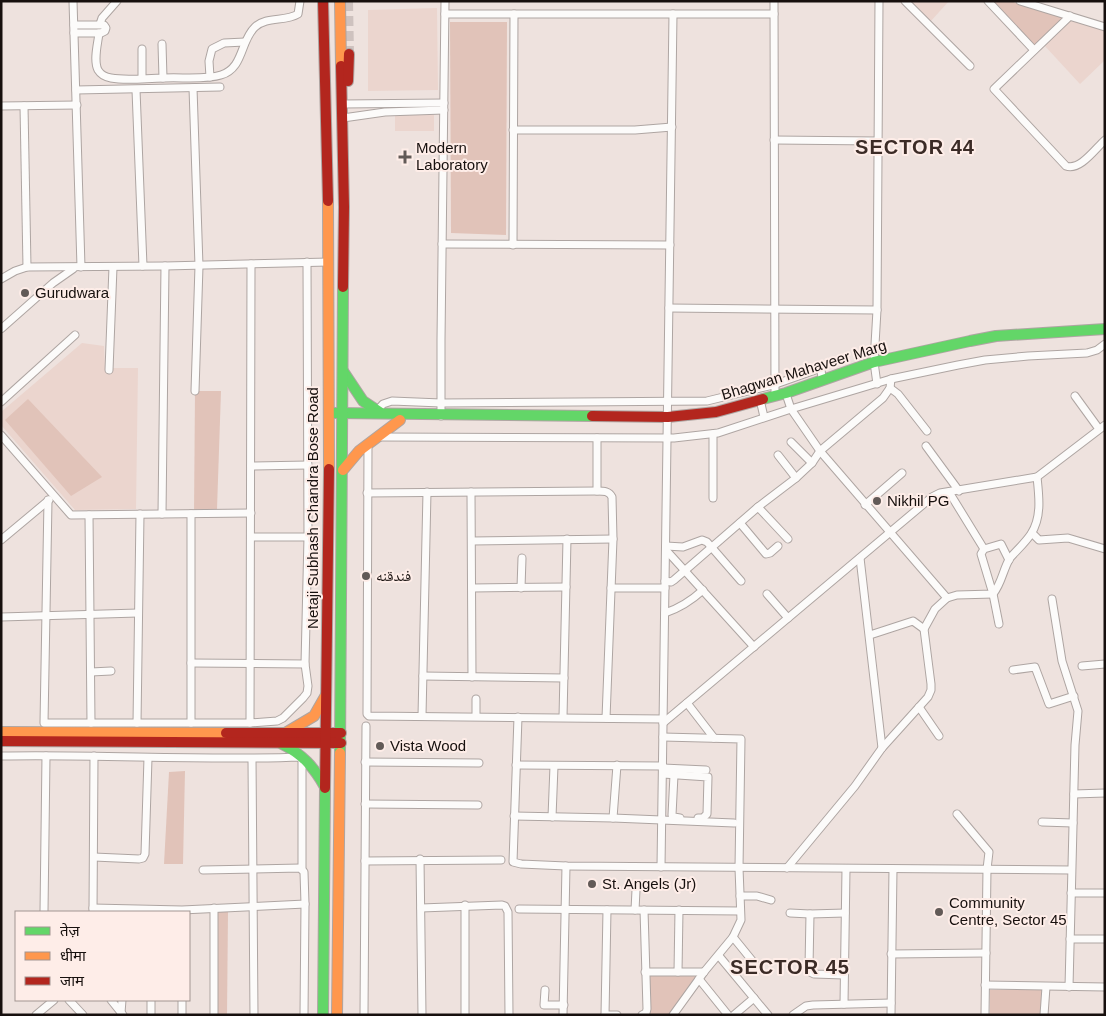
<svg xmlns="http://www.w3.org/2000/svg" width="1106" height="1016" font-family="Helvetica,'Noto Naskh Arabic','Noto Sans Devanagari',sans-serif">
	<rect width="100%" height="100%" fill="#eee2de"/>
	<!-- built -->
	<g fill="#ebd5ce">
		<polygon points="914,1 949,1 930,22 911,4"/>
		<polygon points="437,8 438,90 368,91 368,10"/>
		<polygon points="1072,19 1105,30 1105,60 1080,84 1044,45"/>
		<rect x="395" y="115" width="39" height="16"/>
		<polygon points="82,343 104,346 105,368 138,368 136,509 75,510 1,425 1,412"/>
	</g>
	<!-- green -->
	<g fill="#e1c3b9">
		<polygon points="991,1 1010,1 1065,18 1034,47"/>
		<polygon points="450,22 507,22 506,235 451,233"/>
		<polygon points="195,391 221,391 217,509 194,514"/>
		<polygon points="28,399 102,477 71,496 5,420"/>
		<polygon points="185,771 183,864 164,864 169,772"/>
		<polygon points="218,912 228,912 227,1015 215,1015"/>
		<polygon points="647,973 701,973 672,1015 648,1015"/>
		<polygon points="990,990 1042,990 1041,1015 990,1015"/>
	</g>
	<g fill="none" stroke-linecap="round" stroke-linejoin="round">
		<!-- secondary-tunnel -->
		<polyline stroke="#cec2bf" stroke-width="10" stroke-dasharray="10 5" stroke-linecap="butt" points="348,1 349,54"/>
		<defs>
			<g id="street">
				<polyline points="73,1 81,267"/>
				<polyline points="774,1 775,396"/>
				<polyline points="905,1 970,66"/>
				<polyline points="988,1 1034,50"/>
				<polyline points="1020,1 1105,27"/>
				<polyline points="445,14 774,14"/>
				<path d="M1070 16 994 89 1066 166C1080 171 1095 149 1105 140"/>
				<polyline points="100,24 102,18 117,1"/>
				<polyline points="74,25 104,25 106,28 105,31 101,33 74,33"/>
				<path d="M99 33C98 43 93 60 98 70 101 75 105 77 111 78 127 81 147 78 164 78 181 77 206 80 221 75 244 68 240 41 255 27 267 16 285 22 298 14L300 1"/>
				<polyline points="162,44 163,78"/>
				<polyline points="142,49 142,78"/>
				<polyline points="210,77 209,61 212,49 224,43 245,42"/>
				<polyline points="193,88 199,266 195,391"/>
				<polyline points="76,90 220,87"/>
				<polyline points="136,90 143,266"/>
				<polyline points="343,104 444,103"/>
				<polyline points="1,106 77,105"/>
				<polyline points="24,106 27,267"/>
				<polyline points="343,118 385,112 444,110"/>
				<polyline points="513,130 635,130 672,127"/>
				<polyline points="774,140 877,141"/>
				<polyline points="442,244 670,245"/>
				<polyline points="513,245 514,14"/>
				<polyline points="251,264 250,723 277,721 283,718 303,698 307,693 308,686 305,664 308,537 307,262"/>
				<polyline points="1,279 15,271 27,267 165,266 329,262"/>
				<polyline points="669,308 877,310"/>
				<polyline points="1,329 53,283 73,269"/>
				<polyline points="109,370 113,267"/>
				<polyline points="877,384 874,362 877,310 879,1"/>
				<polyline points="890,388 898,394 927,431"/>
				<polyline points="1075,396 1099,429"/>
				<polyline points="787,397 791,409 820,451 947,598"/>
				<polyline points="1,402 75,335"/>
				<polyline points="761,404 764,417"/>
				<polyline points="376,412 383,404 392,401 441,403 707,401 773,385 821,368 822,380"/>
				<polyline points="441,416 441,340 445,1"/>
				<polyline points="713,434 713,498"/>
				<polyline points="1,435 71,515 251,513"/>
				<polyline points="379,437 674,438 718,433 791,409 891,379 958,365 985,360 1028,356 1087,353 1097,350 1105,344"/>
				<polyline points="597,438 597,491"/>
				<polyline points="791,442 812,463"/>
				<polyline points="368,444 367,714 369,716 664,719"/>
				<polyline points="926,446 959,491"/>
				<polyline points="778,455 796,478"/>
				<polyline points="251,466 308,465"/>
				<polyline points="471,492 472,677"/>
				<polyline points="949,492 984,549"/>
				<path d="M367 493 597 491C604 491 609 491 612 497L613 539 606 718"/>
				<polyline points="48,500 44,723 250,723"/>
				<polyline points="865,505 902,473"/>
				<polyline points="758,507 796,478 812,463 820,451 883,398 890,388 891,379"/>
				<polyline points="162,514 165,266"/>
				<polyline points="191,514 191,723"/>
				<polyline points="89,515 91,723"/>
				<polyline points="740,523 766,554 770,553 778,546"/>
				<polyline points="1032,533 1039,540 1068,538 1105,549"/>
				<polyline points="251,537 308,537"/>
				<polyline points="1,540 49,500"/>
				<polyline points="472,541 613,539"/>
				<polyline points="666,546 683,547 702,540 707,542 741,581"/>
				<polyline points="666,550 754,647"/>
				<polyline points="860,558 882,748"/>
				<polyline points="665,581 671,582 674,580 758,507 788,539"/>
				<polyline points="472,588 566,587"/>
				<polyline points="521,588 522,558"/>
				<polyline points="611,588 665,588"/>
				<polyline points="767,594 788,618"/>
				<polyline points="1052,599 1062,661 1078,711 1075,745 1069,987"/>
				<path d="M665 613C680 608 691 601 703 590"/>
				<polyline points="1,617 138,613"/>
				<polyline points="999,624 993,594 981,554 984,549 1001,544 1009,560"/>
				<polyline points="870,635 913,621 924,629"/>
				<polyline points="191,663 305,664"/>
				<polyline points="1082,666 1105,664"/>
				<polyline points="1013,670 1035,667 1049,704 1074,696"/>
				<polyline points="91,672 111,671"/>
				<polyline points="423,676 564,678"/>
				<polyline points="687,703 714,738"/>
				<polyline points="919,707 939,736"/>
				<polyline points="422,716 427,492"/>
				<polyline points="476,716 476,699"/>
				<polyline points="518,717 513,862 521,864 566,866 1071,870"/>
				<polyline points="563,717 567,539"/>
				<polyline points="137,723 140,514"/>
				<polyline points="663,723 932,497 940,493 1037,477 1105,425"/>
				<polyline points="663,737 741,739 739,868 741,920 733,937 704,972 673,1015"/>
				<path d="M1 756C102 754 202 761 302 757V869"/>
				<polyline points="252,759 254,1015"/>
				<polyline points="365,762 479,763"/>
				<polyline points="516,765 663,766"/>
				<polyline points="663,768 706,770"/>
				<polyline points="663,774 708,777 707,814 703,818 698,818"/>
				<polyline points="674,775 672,815 674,817 680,818"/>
				<polyline points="1074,794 1105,793"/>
				<polyline points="365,804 478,805"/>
				<polyline points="957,814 989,852 987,869 985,1015"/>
				<polyline points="514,816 613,818 734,823"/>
				<polyline points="552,817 554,766"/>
				<polyline points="613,818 617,765"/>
				<polyline points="1042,822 1073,823"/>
				<polyline points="94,857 139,859 143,858 145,854 148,758"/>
				<polyline points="420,859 422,1015"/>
				<polyline points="365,861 501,860"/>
				<polyline points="661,867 673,14"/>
				<path d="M787 868 855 786 882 748 928 697 931 690V684L924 629 935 609 947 598 957 595 993 594C1002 583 1003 569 1010 558 1017 550 1025 543 1031 534 1042 517 1039 496 1037 477"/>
				<polyline points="1071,893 1105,893"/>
				<polyline points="740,896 757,896 771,900"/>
				<polyline points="465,905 465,1015"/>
				<polyline points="93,908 182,910 305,904 304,872 300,868 203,870"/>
				<polyline points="421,908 502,905 505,906 508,912 509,1015"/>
				<polyline points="519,909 740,911"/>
				<polyline points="635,910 636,890"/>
				<polyline points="44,912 46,756"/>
				<polyline points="93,912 94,756"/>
				<polyline points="790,913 810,914 845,913"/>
				<polyline points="810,914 809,967 810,972 814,974 844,975"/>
				<polyline points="733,937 759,969"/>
				<polyline points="1070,939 1105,939"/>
				<polyline points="891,954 986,953"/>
				<polyline points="719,956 768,1015"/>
				<polyline points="645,972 704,972"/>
				<polyline points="678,972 679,910"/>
				<polyline points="699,979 728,1015"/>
				<polyline points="985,985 1105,987"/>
				<polyline points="545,990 544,1005 564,1005"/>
				<polyline points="69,1000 83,1015"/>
				<polyline points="111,1000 123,1015"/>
				<polyline points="844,1004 846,869"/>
				<polyline points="121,1013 122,1000"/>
				<polyline points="36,1015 54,1000"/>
				<polyline points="151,1015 151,1000"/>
				<polyline points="182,1015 182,1000"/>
				<polyline points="214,1015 214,908"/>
				<polyline points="304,1015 305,904"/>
				<polyline points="364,1015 366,726"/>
				<polyline points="563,1015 566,866"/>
				<polyline points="605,1015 607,910"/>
				<polyline points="605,1015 617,1015"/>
				<polyline points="642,1015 646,1013 647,1009 644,910"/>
				<polyline points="734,1015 754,998"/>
				<polyline points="793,1015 806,1006 813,1005 891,1003"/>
				<polyline points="891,1015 893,869"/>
				<polyline points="1044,1015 1046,987"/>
			</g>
			<g id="fast">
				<polyline points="343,371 363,401 381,413"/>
				<polyline points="763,399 786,393 874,362 970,341 996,336 1105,329"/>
				<polyline points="335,413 592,416"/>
				<path d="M282 744C302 754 314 767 325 787"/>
				<polyline points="340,753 343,287"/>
				<polyline points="323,1015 325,788"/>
			</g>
			<g id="slow">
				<polyline points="340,1 341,66"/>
				<polyline points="328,201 329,469"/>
				<polyline points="343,470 359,451 400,420"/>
				<polyline points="1,732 226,733"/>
				<polyline points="287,732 314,716 326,695"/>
				<polyline points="337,1015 340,753"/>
			</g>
			<g id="jam">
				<polyline points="323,1 328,201"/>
				<polyline points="341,66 344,207 343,287"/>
				<polyline points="348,81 349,54"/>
				<polyline points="592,416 668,417 716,412 763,399"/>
				<polyline points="226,733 341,733"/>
				<polyline points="1,741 341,743"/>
				<polyline points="325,788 329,469"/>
			</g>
		</defs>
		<!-- street casing -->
		<use href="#street" stroke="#aea5a2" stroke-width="9"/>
		<!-- fast casing -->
		<use href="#fast" stroke="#aea5a2" stroke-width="12"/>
		<!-- slow casing -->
		<use href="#slow" stroke="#aea5a2" stroke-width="12"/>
		<!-- jam casing -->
		<use href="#jam" stroke="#aea5a2" stroke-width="12"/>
		<!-- street -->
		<use href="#street" stroke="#fcfbfa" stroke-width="7"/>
		<!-- fast -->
		<use href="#fast" stroke="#63d668" stroke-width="10"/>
		<!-- slow -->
		<use href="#slow" stroke="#ff974d" stroke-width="10"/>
		<!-- jam -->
		<use href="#jam" stroke="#b3261e" stroke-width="10"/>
	</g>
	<!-- markers -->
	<g fill="#625a57" stroke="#feede8" stroke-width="2">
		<path d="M402.5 149.5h5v5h5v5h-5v5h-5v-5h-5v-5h5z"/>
		<circle cx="25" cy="293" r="5"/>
		<circle cx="877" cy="501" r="5"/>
		<circle cx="366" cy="576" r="5"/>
		<circle cx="380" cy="746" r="5"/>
		<circle cx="592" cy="884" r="5"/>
		<circle cx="939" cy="912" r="5"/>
	</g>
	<g text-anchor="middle" stroke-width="4" stroke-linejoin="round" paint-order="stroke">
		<!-- poi labels -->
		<g font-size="15" fill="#17100e" stroke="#feede8" text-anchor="start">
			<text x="416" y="153">Modern<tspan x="416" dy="17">Laboratory</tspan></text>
			<text x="35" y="298">Gurudwara</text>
			<text x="887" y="506">Nikhil PG</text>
			<text x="376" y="581">فندقنه</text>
			<text x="390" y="751">Vista Wood</text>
			<text x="602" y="889">St. Angels (Jr)</text>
			<text x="949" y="908">Community<tspan x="949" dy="17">Centre, Sector 45</tspan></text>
		</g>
		<!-- street labels -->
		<g font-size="15" fill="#17100e" stroke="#feede8">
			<text transform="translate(804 370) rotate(-17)" y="5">Bhagwan Mahaveer Marg</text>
			<text transform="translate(313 508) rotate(-90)" y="5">Netaji Subhash Chandra Bose Road</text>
		</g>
		<!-- district labels -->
		<g font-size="20" font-weight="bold" letter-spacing="1" fill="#3b2b26" stroke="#feede8">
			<text x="915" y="154">SECTOR 44</text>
			<text x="790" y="974">SECTOR 45</text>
		</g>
	</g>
	<!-- border -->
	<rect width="1106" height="1016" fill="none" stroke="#17100e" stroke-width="5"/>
	<!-- legend -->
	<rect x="15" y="911" width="175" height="90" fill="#feede8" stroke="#a29591"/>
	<rect x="25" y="927" width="25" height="8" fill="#63d668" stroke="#a29591"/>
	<text x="60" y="936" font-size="15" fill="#17100e">तेज़</text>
	<rect x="25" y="952" width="25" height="8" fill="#ff974d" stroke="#a29591"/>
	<text x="60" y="961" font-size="15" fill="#17100e">धीमा</text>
	<rect x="25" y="977" width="25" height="8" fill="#b3261e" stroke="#a29591"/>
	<text x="60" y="986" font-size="15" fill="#17100e">जाम</text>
</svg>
